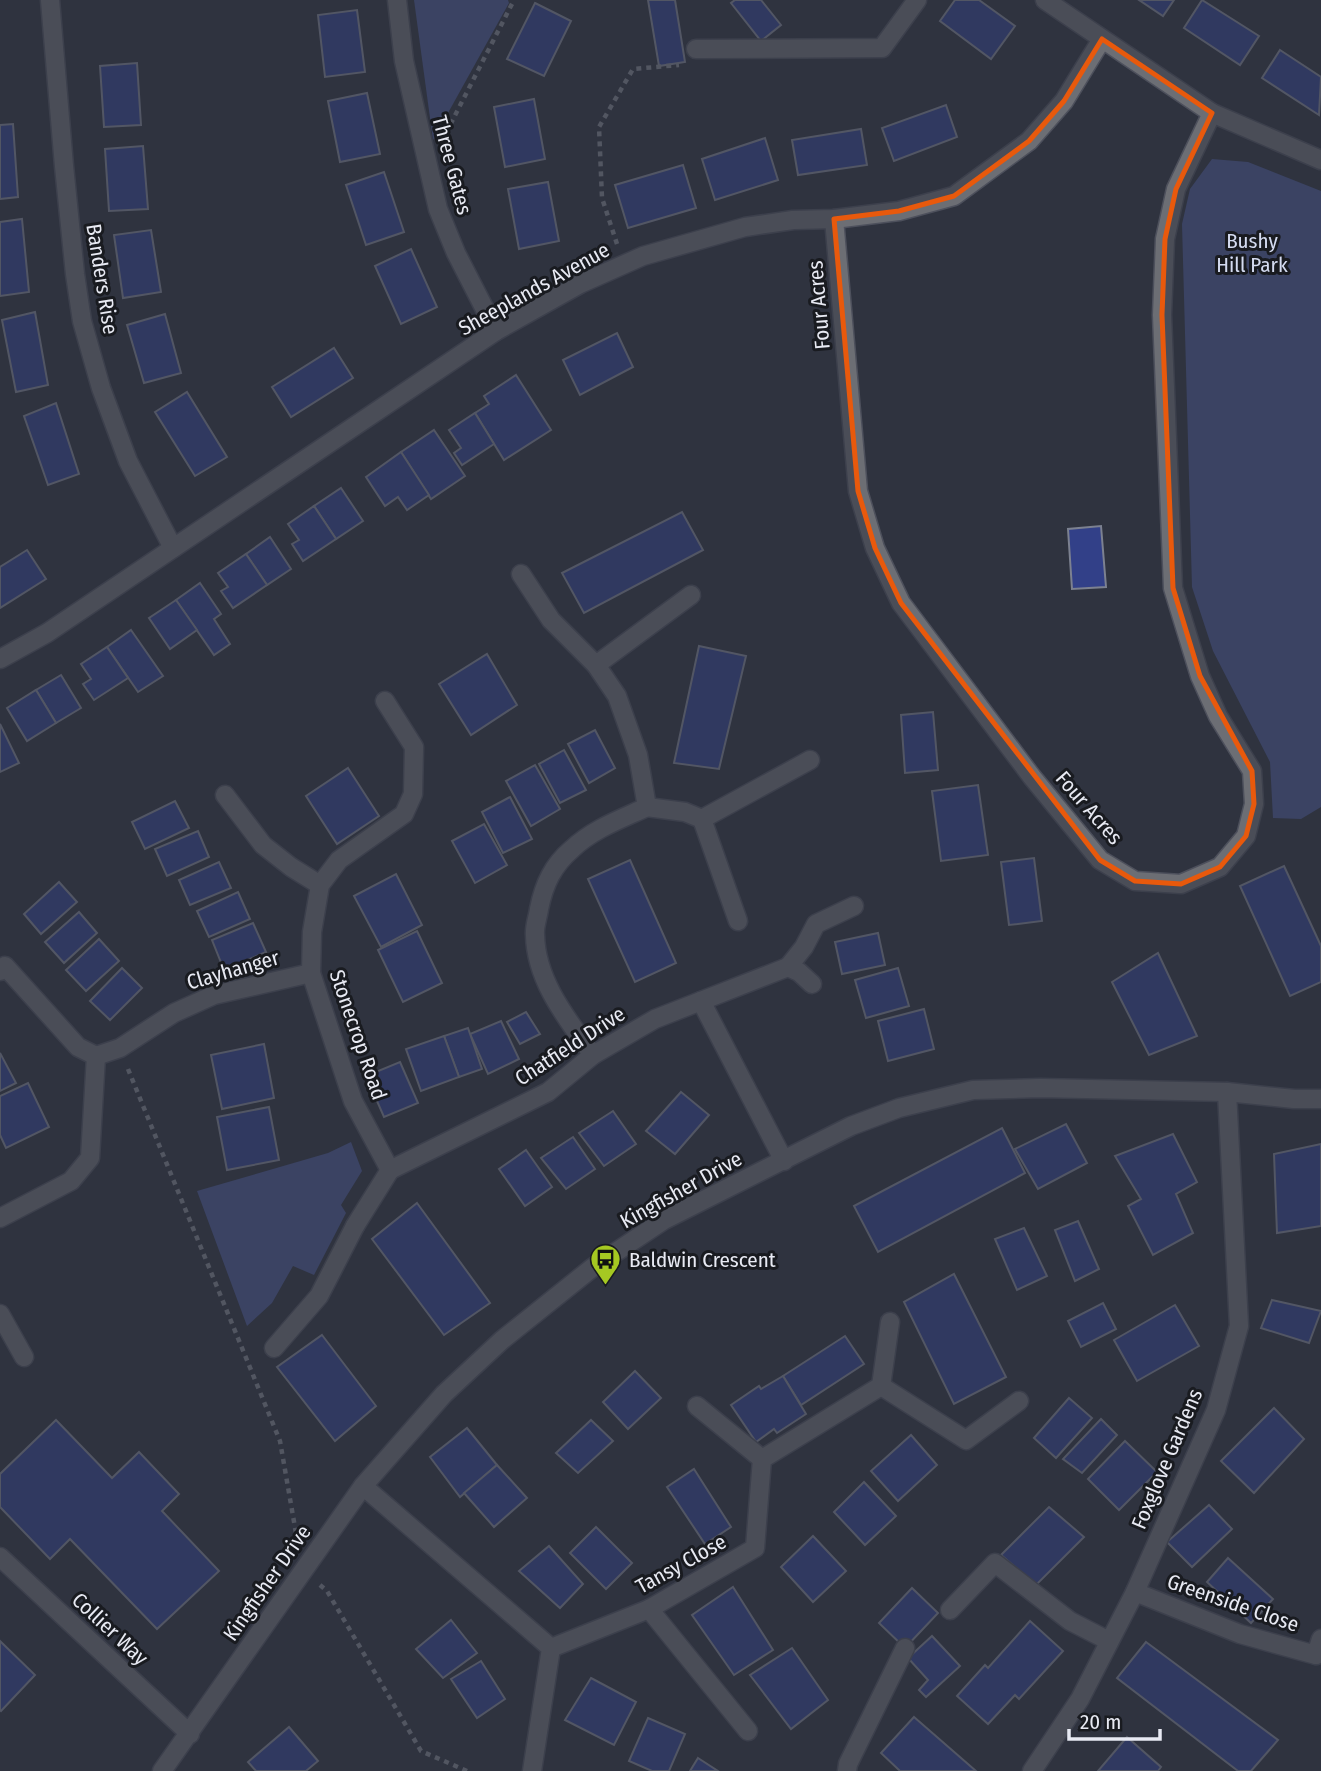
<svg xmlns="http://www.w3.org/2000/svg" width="1321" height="1771" font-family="'Fira Sans Condensed',sans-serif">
	<rect width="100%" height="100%" fill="#2f333f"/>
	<!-- green -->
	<g fill="#49578e">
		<polygon points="414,0 508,0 509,3 433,140"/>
		<polygon points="1212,159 1248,162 1321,191 1321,807 1301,819 1273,818 1270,762 1213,651 1192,587 1182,224 1190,189"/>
		<polygon points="351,1142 362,1171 341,1205 346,1213 314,1275 293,1266 272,1303 247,1326 197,1191 328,1153"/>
	</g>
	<!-- building -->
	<g fill="#324088" stroke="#7c8190" stroke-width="2">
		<polygon points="648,0 675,0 685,62 659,66"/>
		<polygon points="735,0 761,0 781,25 761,41 731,3"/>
		<polygon points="955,0 979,0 1015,26 991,59 940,21"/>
		<polygon points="1139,0 1174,0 1163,16"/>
		<polygon points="1202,0 1259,36 1240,65 1184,28"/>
		<polygon points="535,3 571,21 544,76 507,59"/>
		<polygon points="357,10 365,72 325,77 318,15"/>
		<polygon points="1280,50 1321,77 1319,115 1262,78"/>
		<polygon points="137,63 141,125 104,127 100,66"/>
		<polygon points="367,93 380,154 340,162 328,101"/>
		<polygon points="534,99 545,159 505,167 494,107"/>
		<polygon points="946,105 957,137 894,161 882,128"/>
		<polygon points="13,124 18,197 0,199 0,125"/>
		<polygon points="861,129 867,165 798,175 792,140"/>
		<polygon points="765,138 778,180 715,200 702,159"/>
		<polygon points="143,146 148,209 109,211 105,149"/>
		<polygon points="683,165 696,208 628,228 615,185"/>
		<polygon points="384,172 404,232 366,245 346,185"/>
		<polygon points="548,182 559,241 519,249 508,189"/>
		<polygon points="22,219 29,292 0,296 0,222"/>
		<polygon points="151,230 161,292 123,298 114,235"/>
		<polygon points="411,249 437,307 401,324 375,266"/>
		<polygon points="35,312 48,385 16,392 2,320"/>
		<polygon points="165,314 181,373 144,383 127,325"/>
		<polygon points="617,333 633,367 580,395 563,360"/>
		<polygon points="334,348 353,378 291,417 272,387"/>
		<polygon points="516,375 551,430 504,460 475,413 489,404 484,396"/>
		<polygon points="187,392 227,457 195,476 155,412"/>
		<polygon points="56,403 79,474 48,485 24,416"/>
		<polygon points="475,413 494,444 462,465 454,453 461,448 449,430"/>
		<polygon points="434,430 465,476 431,499 401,452"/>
		<polygon points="401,452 429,495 407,510 398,497 385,506 366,477"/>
		<polygon points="341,488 363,521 336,539 314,506"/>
		<polygon points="314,506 336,539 303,561 292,544 299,540 288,524"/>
		<polygon points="682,512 703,550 584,613 562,573"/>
		<polygon points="1101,526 1106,587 1072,589 1068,529"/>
		<polygon points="270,537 291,569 267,585 246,554"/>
		<polygon points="27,550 46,579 0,608 0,567"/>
		<polygon points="246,554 267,585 233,608 221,591 228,587 218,573"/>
		<polygon points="200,583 221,614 214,619 230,644 214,655 176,600"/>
		<polygon points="176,600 197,630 170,649 149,618"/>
		<polygon points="131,630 163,676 138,692 107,647"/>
		<polygon points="699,646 746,656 719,769 674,763"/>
		<polygon points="107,647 128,678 94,700 83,684 91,679 81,664"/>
		<polygon points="487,654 517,705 471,735 439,684"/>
		<polygon points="61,675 81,708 56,723 36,690"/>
		<polygon points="36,690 56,723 27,741 7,708"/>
		<polygon points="933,712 938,770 905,773 901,715"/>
		<polygon points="0,724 19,763 0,772"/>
		<polygon points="595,730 615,768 589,783 568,744"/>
		<polygon points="564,750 586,790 560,803 539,764"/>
		<polygon points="535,765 560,809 531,826 506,781"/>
		<polygon points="348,768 379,816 337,844 306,796"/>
		<polygon points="978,785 988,855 941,861 932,791"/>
		<polygon points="510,797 532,839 503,853 482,812"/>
		<polygon points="175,801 189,828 145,849 132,822"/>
		<polygon points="484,824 507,865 475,883 452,841"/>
		<polygon points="198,831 209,857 167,876 155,849"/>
		<polygon points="1034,858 1042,921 1009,925 1001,862"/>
		<polygon points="630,860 676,963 635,982 588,879"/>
		<polygon points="219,862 231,888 190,905 179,880"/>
		<polygon points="1284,866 1321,946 1321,982 1290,996 1240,886"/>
		<polygon points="396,874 422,925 381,947 354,896"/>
		<polygon points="59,882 77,902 41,934 24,914"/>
		<polygon points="238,892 250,919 209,937 197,911"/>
		<polygon points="79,912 97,933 64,963 45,942"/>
		<polygon points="253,923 266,952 224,970 212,940"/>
		<polygon points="417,931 442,983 403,1002 378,950"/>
		<polygon points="878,933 885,965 842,974 835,942"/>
		<polygon points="99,939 119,961 86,991 66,970"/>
		<polygon points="1158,953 1197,1036 1149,1055 1112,982"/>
		<polygon points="122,968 142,988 110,1020 90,1001"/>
		<polygon points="898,968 909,1006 866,1018 855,980"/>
		<polygon points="924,1009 934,1049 888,1061 878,1021"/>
		<polygon points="526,1012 540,1034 520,1044 507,1022"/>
		<polygon points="501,1021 519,1059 488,1074 470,1034"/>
		<polygon points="468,1028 482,1069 459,1077 444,1036"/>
		<polygon points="444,1036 459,1077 421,1091 406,1049"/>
		<polygon points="264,1044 274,1098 222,1109 211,1055"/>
		<polygon points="0,1053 16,1083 0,1091"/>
		<polygon points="400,1062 418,1103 384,1117 366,1076"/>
		<polygon points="28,1083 49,1127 6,1148 0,1135 0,1096"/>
		<polygon points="681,1092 709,1115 675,1154 646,1131"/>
		<polygon points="269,1107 279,1160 227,1170 217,1117"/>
		<polygon points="613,1111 636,1144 604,1166 579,1133"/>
		<polygon points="1066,1124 1087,1163 1038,1189 1015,1149"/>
		<polygon points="1002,1128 1025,1173 878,1252 854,1206"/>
		<polygon points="1173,1134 1197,1182 1176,1194 1193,1233 1153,1255 1128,1206 1141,1199 1115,1156"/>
		<polygon points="573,1137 595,1169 566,1189 541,1158"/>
		<polygon points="1321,1144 1321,1226 1277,1233 1274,1154"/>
		<polygon points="526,1150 552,1187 525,1206 499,1169"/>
		<polygon points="417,1203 490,1303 444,1335 372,1239"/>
		<polygon points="1078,1221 1099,1269 1075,1281 1055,1230"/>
		<polygon points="1024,1228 1047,1276 1017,1290 995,1239"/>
		<polygon points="954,1274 1006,1377 954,1404 904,1302"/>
		<polygon points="1272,1300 1321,1311 1309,1343 1261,1328"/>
		<polygon points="1103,1303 1116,1329 1081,1347 1068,1321"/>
		<polygon points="1175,1305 1199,1346 1137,1381 1114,1340"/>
		<polygon points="322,1335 376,1406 335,1441 277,1367"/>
		<polygon points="845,1336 864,1364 801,1405 783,1376"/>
		<polygon points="635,1371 661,1398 628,1429 603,1402"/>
		<polygon points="783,1376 806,1414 777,1433 774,1429 756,1442 731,1405 759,1386 761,1389"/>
		<polygon points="1069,1398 1092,1418 1056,1458 1034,1438"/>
		<polygon points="1274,1408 1304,1439 1254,1493 1221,1461"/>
		<polygon points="1101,1419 1117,1435 1082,1473 1063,1459"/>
		<polygon points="56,1420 112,1478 139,1452 179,1494 162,1511 219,1571 157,1629 70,1539 50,1559 0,1507 0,1474"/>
		<polygon points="591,1420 613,1441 578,1473 556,1453"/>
		<polygon points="467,1428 497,1465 460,1497 430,1457"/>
		<polygon points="911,1435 937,1465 898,1501 871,1471"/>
		<polygon points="1125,1441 1157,1472 1119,1510 1088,1479"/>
		<polygon points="497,1465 527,1498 494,1527 464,1493"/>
		<polygon points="694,1469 731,1527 705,1544 667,1487"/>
		<polygon points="864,1482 896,1516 865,1545 834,1512"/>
		<polygon points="1209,1505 1232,1529 1192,1567 1167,1542"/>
		<polygon points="1049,1507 1084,1537 1036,1585 1001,1555"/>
		<polygon points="596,1527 632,1563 606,1589 570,1553"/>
		<polygon points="813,1536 846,1571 813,1602 781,1567"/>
		<polygon points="549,1546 583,1584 560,1608 519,1571"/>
		<polygon points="1228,1558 1273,1599 1251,1623 1207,1582"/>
		<polygon points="733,1587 773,1650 734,1675 692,1615"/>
		<polygon points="912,1588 938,1613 905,1648 879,1623"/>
		<polygon points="451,1620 477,1653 443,1678 416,1649"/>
		<polygon points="1030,1621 1063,1651 1019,1699 1015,1695 988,1724 957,1696 985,1665 988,1668"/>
		<polygon points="932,1636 960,1666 926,1697 919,1690 928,1680 908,1658"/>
		<polygon points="0,1641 35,1675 1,1711 0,1710"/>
		<polygon points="1146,1642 1278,1740 1251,1771 1238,1771 1117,1678"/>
		<polygon points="792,1648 828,1700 791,1729 750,1675"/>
		<polygon points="481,1661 505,1699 477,1718 451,1679"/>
		<polygon points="591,1678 636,1702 614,1745 565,1720"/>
		<polygon points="914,1717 976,1771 900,1771 881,1753"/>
		<polygon points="648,1718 685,1734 669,1771 652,1771 629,1761"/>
		<polygon points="289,1727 318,1761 306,1771 256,1771 248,1762"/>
		<polygon points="1127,1737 1161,1767 1158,1771 1098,1771"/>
		<polygon points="698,1758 718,1771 690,1771"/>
	</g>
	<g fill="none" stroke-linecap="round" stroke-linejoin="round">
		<defs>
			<g id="service">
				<polyline points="696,49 882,48 917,0"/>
				<polyline points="812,984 799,972 788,967 804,947 816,924 854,906"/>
				<polyline points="274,1348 319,1296 355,1226"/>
				<polyline points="881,1386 966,1440 1019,1401"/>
				<polyline points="697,1406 762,1459"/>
				<polyline points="649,1609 748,1731"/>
				<polyline points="950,1610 995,1563 1070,1621 1109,1641"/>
				<polyline points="1316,1655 1321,1639"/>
				<polyline points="847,1771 848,1764 905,1648"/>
			</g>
			<g id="minor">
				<polyline points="50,0 64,166 75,274 82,321 101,388 128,461 173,548"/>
				<polyline points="397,0 404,61 438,209 456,253 496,331"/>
				<polyline points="1045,0 1212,113 1321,160"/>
				<polyline points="834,219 858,491 875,548 901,603 1032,777 1100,860 1135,881 1181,884 1220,867 1246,836 1254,804 1252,771 1218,716 1200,676 1173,588 1162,315 1165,239 1176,189 1212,113"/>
				<path d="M521 574 551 620 596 665 617 696 638 755 647 807C621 819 593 829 572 849 553 865 544 884 539 909 538 917 534 927 535 935 536 981 567 1019 593 1055"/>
				<polyline points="0,659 47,633 496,331 580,284 643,256 745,227 793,220 834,219 899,211 954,196 1029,141 1064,101 1102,39"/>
				<polyline points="596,665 691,595"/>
				<polyline points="385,701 414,747 413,794 404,814 339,860 320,885 312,932 311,973 353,1101 390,1170"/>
				<polyline points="225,795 263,845 291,867 320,885"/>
				<polyline points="647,807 685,812 702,819 738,921"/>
				<polyline points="702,819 810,760"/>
				<polyline points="0,971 5,966 78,1047 96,1056 120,1048 174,1013 214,995 311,973"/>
				<polyline points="701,1001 788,967"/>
				<polyline points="390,1170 548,1092 593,1055 655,1019 701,1001 784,1161"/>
				<polyline points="0,1218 71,1181 90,1158 96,1056"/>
				<polyline points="355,1226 390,1170"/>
				<polyline points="0,1314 24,1357"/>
				<polyline points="363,1486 551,1648 532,1771"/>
				<polyline points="0,1557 190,1734"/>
				<polyline points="1135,1592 1240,1634 1316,1655"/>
				<polyline points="551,1648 649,1609 755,1548 762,1459 881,1386 890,1322"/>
				<polyline points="1032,1771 1080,1699 1135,1592 1216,1410 1239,1326 1227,1092"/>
			</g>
			<polyline id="tertiary" points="162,1771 363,1486 444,1394 502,1340 592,1268 664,1220 851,1126 899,1108 973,1090 1040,1088 1227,1092 1294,1099 1321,1099"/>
		</defs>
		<!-- service casing -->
		<use href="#service" stroke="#4d505c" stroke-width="21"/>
		<!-- minor casing -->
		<use href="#minor" stroke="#4d505c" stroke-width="21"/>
		<!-- tertiary casing -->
		<use href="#tertiary" stroke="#4d505c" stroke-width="21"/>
		<!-- path -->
		<g stroke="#7c808a" stroke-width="4.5" stroke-dasharray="5 5" stroke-linecap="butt">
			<polyline points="446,133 514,0"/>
			<polyline points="617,244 602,198 599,127 633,69 679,65"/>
			<polyline points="128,1069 280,1441 297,1539"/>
			<polyline points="320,1585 327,1591 421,1751 467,1771"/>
		</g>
		<!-- service -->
		<use href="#service" stroke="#6c6e74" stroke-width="18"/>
		<!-- minor -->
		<use href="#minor" stroke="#6c6e74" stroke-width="18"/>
		<!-- tertiary -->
		<use href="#tertiary" stroke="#6c6e74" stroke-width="18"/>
	</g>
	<!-- marked area -->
	<path d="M0 0H1321V1771H0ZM1102 39 1212 113 1176 189 1165 239 1162 315 1173 588 1200 676 1252 771 1254 804 1246 836 1220 867 1181 884 1135 881 1100 860 901 603 875 548 858 491 834 219 899 211 954 196 1029 141 1064 101Z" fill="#2f333f" fill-opacity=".55" fill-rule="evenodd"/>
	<path fill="none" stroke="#e8590c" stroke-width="5" stroke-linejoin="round" d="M1102 39 1212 113 1176 189 1165 239 1162 315 1173 588 1200 676 1252 771 1254 804 1246 836 1220 867 1181 884 1135 881 1100 860 901 603 875 548 858 491 834 219 899 211 954 196 1029 141 1064 101Z"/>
	<!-- icons -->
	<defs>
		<symbol id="bus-pin" viewBox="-11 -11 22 30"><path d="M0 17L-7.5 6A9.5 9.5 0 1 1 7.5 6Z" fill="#a5c822" stroke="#191b20"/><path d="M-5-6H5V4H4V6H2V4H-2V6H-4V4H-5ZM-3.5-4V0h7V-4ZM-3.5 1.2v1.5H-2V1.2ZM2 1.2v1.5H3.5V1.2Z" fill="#111"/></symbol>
	</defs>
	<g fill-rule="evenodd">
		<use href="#bus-pin" x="588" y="1242" width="35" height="47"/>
	</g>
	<g text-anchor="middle" stroke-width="6" stroke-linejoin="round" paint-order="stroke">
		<!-- street labels -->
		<g font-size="21" fill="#e8eaf3" stroke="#191b20">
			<text transform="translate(452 165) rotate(75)" y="7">Three Gates</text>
			<text transform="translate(102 279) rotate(81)" y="7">Banders Rise</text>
			<text transform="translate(534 289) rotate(-29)" y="7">Sheeplands Avenue</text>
			<text transform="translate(819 305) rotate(-95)" y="7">Four Acres</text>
			<text transform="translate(1089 808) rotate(49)" y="7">Four Acres</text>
			<text transform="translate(233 970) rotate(-16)" y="7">Clayhanger</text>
			<text transform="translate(358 1035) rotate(71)" y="7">Stonecrop Road</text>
			<text transform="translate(570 1046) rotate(-33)" y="7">Chatfield Drive</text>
			<text transform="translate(681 1190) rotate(-29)" y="7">Kingfisher Drive</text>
			<text transform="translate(1167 1459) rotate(-67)" y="7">Foxglove Gardens</text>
			<text transform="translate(681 1564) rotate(-29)" y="7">Tansy Close</text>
			<text transform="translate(267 1583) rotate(-55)" y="7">Kingfisher Drive</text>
			<text transform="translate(1233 1603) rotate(19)" y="7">Greenside Close</text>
			<text transform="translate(110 1629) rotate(43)" y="7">Collier Way</text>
		</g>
		<!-- park labels -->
		<g font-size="21" fill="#d4dbf0" stroke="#191b20">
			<text x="1252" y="248">Bushy<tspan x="1252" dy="24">Hill Park</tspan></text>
		</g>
		<!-- poi labels -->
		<g font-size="21" fill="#e8eaf3" stroke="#191b20" text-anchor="start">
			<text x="629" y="1267">Baldwin Crescent</text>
		</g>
	</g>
	<!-- scale -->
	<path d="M1069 1729v10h91v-10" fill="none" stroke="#e8eaf3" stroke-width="3.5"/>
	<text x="1080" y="1729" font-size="21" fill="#e8eaf3" stroke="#191b20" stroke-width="5" paint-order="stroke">20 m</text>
</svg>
